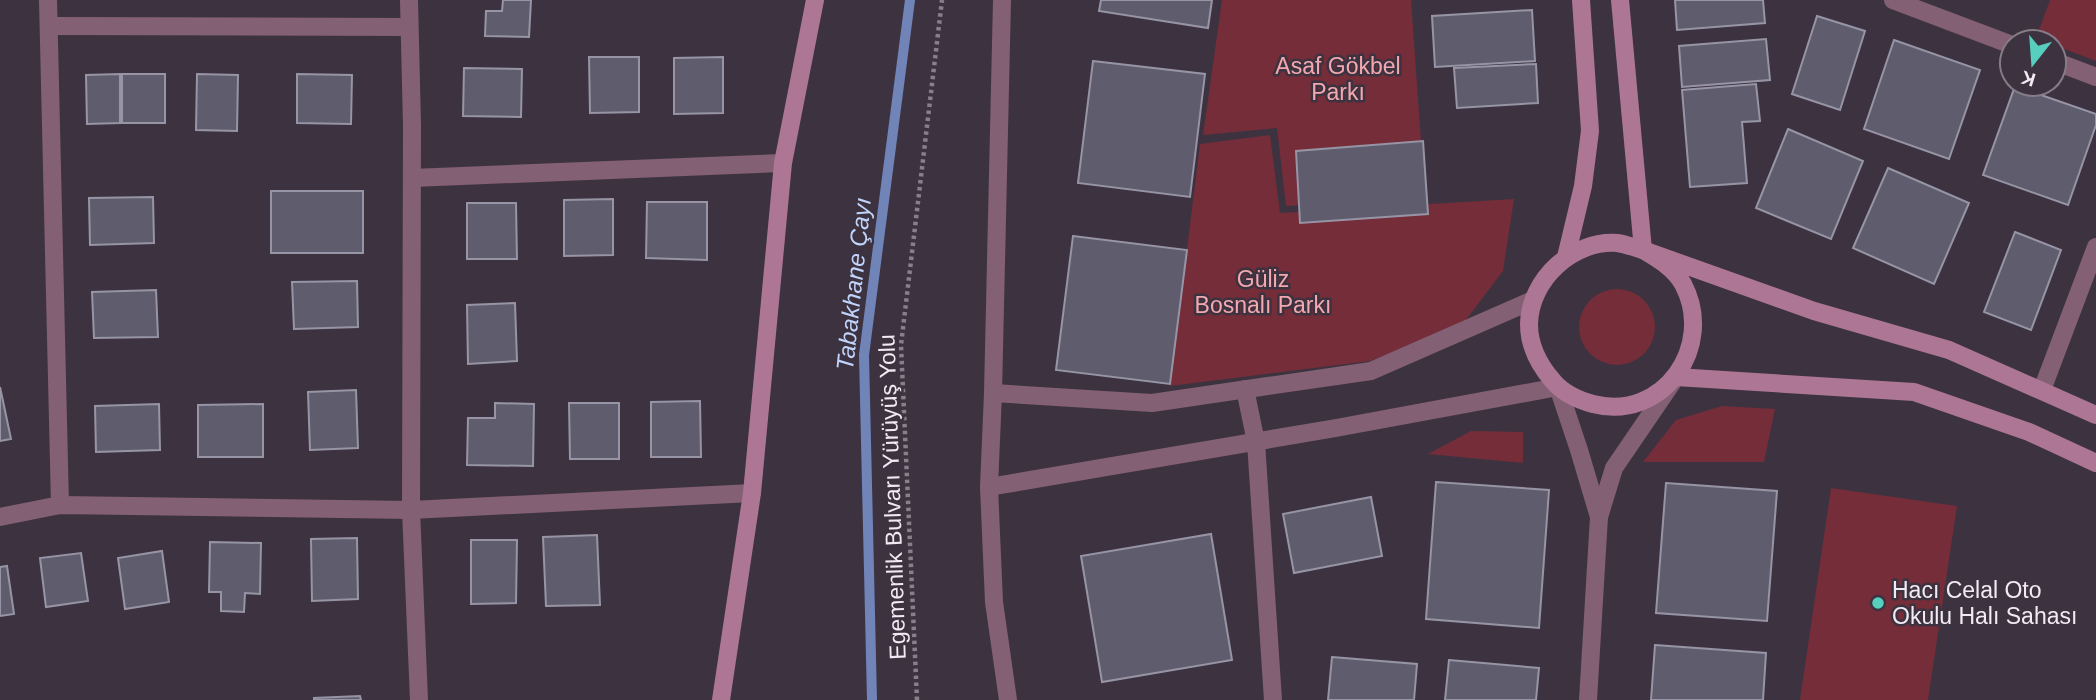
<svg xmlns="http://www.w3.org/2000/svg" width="2096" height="700" font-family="Arial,sans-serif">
	<rect width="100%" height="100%" fill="#3d3340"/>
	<!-- green -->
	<g fill="#742d39">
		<polygon points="1222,0 1411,0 1425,198 1286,206 1277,128 1203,135"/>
		<polygon points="2050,0 2096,0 2096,61 2054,45 2054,42 2047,42 2036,38"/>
		<polygon points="1270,135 1280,213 1514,199 1503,271 1462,325 1370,361 1170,386 1200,144"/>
		<circle cx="1617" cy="327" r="38"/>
		<polygon points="1722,406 1775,409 1764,462 1643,462 1676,420"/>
		<polygon points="1471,431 1523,432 1523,463 1428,454"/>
		<polygon points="1831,488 1957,506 1928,700 1800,700"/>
	</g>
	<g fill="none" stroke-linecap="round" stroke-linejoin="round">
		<!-- stream -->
		<polyline stroke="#7184b8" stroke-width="10" points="872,700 864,355 910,0"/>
	</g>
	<!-- building -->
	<g fill="#5f5d6d" stroke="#9694a5" stroke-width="2">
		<polygon points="503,0 531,0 529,37 485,36 486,11 502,11"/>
		<polygon points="1101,0 1212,0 1208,28 1099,11"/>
		<polygon points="1675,0 1763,0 1765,23 1677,30"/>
		<polygon points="1532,10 1535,61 1435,67 1432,16"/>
		<polygon points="1817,16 1865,31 1840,110 1792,94"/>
		<polygon points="1766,39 1770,80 1682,87 1679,46"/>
		<polygon points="1894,40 1980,70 1949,159 1864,129"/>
		<polygon points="589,57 639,57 639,112 590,113"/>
		<polygon points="723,57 723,113 674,114 674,58"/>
		<polygon points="1093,61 1205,74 1190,197 1078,183"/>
		<polygon points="1536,64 1538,103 1457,108 1454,68"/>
		<polygon points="464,68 522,69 521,117 463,116"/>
		<polygon points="120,74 120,123 87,124 86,75"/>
		<rect x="122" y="74" width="43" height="49"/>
		<polygon points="197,74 238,75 237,131 196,130"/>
		<polygon points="297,74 352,75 351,124 297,123"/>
		<polygon points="1756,84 1760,121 1742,122 1747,183 1690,187 1682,90"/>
		<polygon points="2015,86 2096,114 2096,125 2068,205 1983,175"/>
		<polygon points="1788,129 1863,161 1831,239 1756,208"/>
		<polygon points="1423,141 1428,214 1300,223 1296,151"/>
		<polygon points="1888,168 1969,203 1934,284 1853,248"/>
		<rect x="271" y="191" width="92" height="62"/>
		<polygon points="153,197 154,243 90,245 89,198"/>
		<polygon points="613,199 613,255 564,256 564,200"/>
		<polygon points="647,202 707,202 707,260 646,258"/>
		<polygon points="467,203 516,203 517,259 467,259"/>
		<polygon points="2015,232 2061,250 2031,330 1984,312"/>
		<polygon points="1073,236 1187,250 1170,384 1056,370"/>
		<polygon points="357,281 358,327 294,329 292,282"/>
		<polygon points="156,290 158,337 94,338 92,292"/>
		<polygon points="515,303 517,361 468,364 467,305"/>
		<polygon points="0,387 11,439 0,441"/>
		<polygon points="356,390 358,448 310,450 308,392"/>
		<polygon points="700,401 701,457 651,457 651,402"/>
		<polygon points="495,403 534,404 533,466 467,465 468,418 495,418"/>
		<polygon points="569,403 619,403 619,459 570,459"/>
		<polygon points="159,404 160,450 96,452 95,406"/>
		<polygon points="263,404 263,457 198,457 198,405"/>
		<polygon points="1436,482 1549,490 1539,628 1426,619"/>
		<polygon points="1666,483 1777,491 1767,621 1656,613"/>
		<polygon points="1371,497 1382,556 1294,573 1283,514"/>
		<polygon points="1211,534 1232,660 1102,682 1081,556"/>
		<polygon points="597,535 600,605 546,606 543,537"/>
		<polygon points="357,538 358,599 312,601 311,539"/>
		<polygon points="471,540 517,540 516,603 471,604"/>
		<polygon points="210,542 261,543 260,594 245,593 244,612 221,611 221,592 209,592"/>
		<polygon points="162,551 169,602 125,609 118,558"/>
		<polygon points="81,553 88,601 46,607 40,558"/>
		<polygon points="7,566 14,614 0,616 0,567"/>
		<polygon points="1655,645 1766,653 1763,700 1651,700"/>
		<polygon points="1332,657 1417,664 1414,700 1328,700"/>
		<polygon points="1449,660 1539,668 1536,700 1445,700"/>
		<polygon points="360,696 361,700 314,700 314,698"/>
	</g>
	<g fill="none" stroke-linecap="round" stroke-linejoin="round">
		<!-- path -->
		<polyline stroke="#877f8a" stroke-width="4.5" stroke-dasharray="3.5 3.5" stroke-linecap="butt" points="917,700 901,345 942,0"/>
		<!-- street -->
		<g stroke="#846074" stroke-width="18">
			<polyline points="48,0 60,505"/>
			<polyline points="409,0 412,125 411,510 419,700"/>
			<polyline points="1002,0 993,393 989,487 994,602 1008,700"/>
			<polyline points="1893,0 2012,45"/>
			<polyline points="49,26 409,27"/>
			<polyline points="2054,61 2096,77"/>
			<polyline points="412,178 783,163"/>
			<polyline points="1245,389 1256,442 1273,700"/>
			<polyline points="2042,390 2096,247"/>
			<polyline points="993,393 1152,403 1371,371 1533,300"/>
			<polyline points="989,487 1336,428 1558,387 1579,450 1599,517"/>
			<polyline points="0,517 60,505 411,510 752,493"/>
			<polyline points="1588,700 1599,517 1614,468 1672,383"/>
		</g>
		<!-- secondary -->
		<g stroke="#ae7695" stroke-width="18">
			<polyline points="1620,0 1643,250"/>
			<path d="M1643 250C1658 259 1674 268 1683 284 1716 346 1663 422 1593 404 1578 400 1563 393 1553 381 1539 365 1529 345 1529 324 1530 279 1573 240 1617 243 1626 244 1635 248 1643 250L1814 311 1949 350 2096 415"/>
			<polyline points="1566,257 1583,186 1590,131 1581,0"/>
			<polyline points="1676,377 1914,392 2029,432 2096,463"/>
			<polyline points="721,700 752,493 783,163 815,0"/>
		</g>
	</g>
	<!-- markers -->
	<circle fill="#58cebf" stroke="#3d3340" stroke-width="2.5" cx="1878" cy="603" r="7"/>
	<g text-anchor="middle" stroke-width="5" stroke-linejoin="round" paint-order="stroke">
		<!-- park labels -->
		<g font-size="23" fill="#f3a7af" stroke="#3d3340">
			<text x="1338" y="74">Asaf Gökbel<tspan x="1338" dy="26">Parkı</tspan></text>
			<text x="1263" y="287">Güliz<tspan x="1263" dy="26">Bosnalı Parkı</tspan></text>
		</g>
		<!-- street labels -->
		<g font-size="23" fill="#f0eaf2" stroke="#3d3340">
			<text transform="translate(892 497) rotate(-92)" y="8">Egemenlik Bulvarı Yürüyüş Yolu</text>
		</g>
		<!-- poi labels -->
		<g font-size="23" fill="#f0eaf2" stroke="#3d3340" text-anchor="start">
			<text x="1892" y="598">Hacı Celal Oto<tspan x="1892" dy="26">Okulu Halı Sahası</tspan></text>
		</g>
		<!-- water labels -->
		<g font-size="24" font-style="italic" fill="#c0d4fc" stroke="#3d3340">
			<text transform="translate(854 284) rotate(-84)" y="8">Tabakhane Çayı</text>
		</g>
	</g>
	<!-- north arrow -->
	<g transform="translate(2033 63) rotate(197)"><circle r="33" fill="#3d3340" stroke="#857c87" stroke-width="2"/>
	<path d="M0-5L12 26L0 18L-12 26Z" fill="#58cebf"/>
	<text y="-10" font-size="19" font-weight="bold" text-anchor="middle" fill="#f0eaf2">K</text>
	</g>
</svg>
